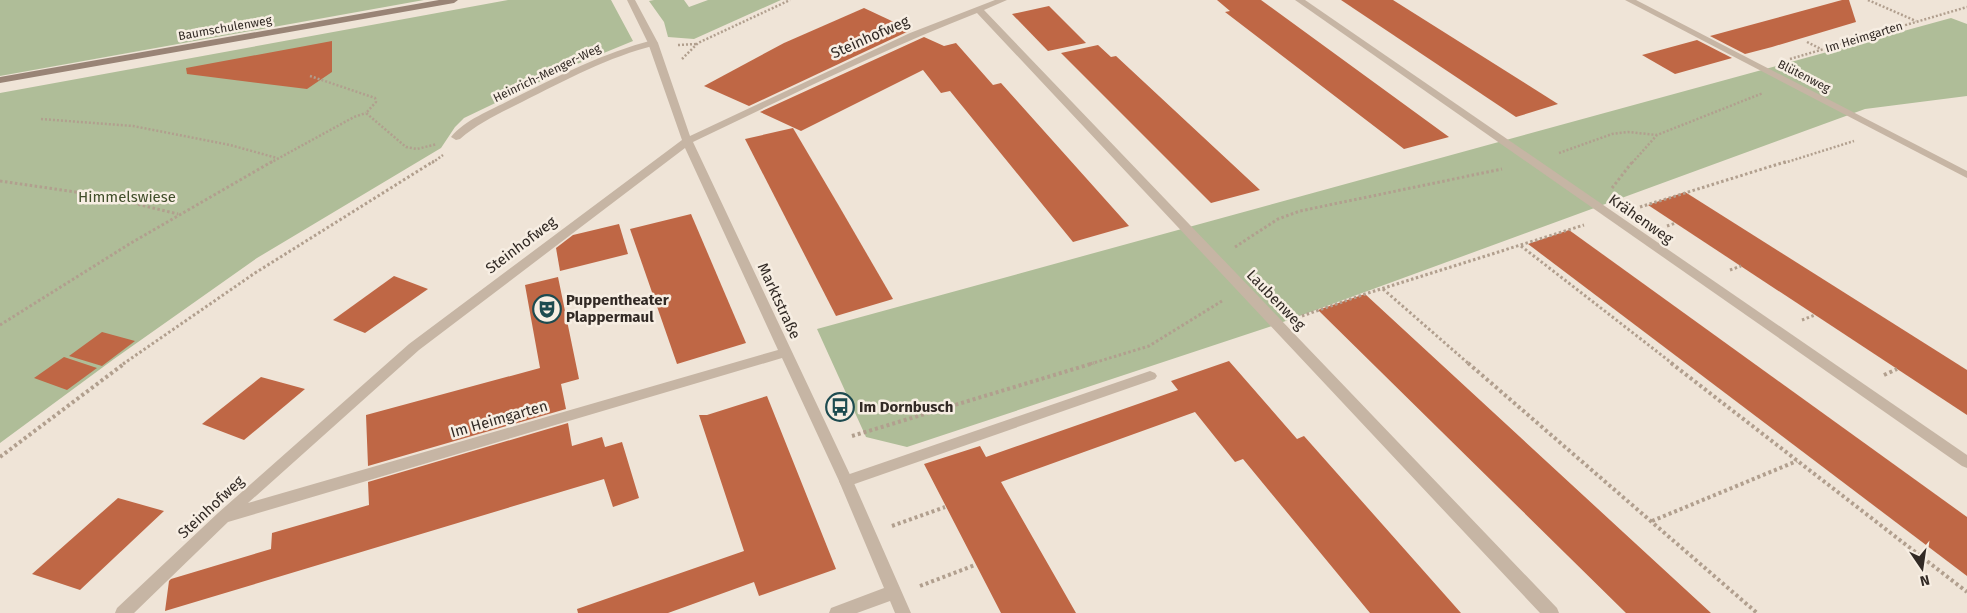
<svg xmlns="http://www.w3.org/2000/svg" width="1967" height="613" font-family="'Fira Sans',sans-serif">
	<rect width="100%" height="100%" fill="#efe4d7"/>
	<!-- green -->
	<g fill="#afbd98">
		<polygon points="0,0 424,0 0,76"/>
		<polygon points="508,0 611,0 633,41 577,64 464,118 455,127 441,148 257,258 114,359 0,443 0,93"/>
		<polygon points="654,0 684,0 689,7 708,0 781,0 694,39 668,37 664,22 649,1"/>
		<polygon points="1951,18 1967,24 1967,96 1865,109 1272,326 907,447 866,437 817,329"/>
	</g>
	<!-- building -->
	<g fill="#bf6745">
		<polygon points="1217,0 1261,0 1449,137 1404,149 1225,12 1230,11"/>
		<polygon points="1341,0 1393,0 1558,104 1516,117"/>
		<polygon points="1842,0 1849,0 1856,22 1772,47 1745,54 1710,36"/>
		<polygon points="1049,6 1086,43 1048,51 1012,14"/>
		<polygon points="864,8 911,30 749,106 704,86 784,43"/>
		<polygon points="924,37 944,46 956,43 993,85 1001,83 1129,226 1073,242 950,91 941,93 923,70 801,131 760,112"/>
		<polygon points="1697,40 1732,58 1675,74 1642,55"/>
		<polygon points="332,41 332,72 307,89 187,74 186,68"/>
		<polygon points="1098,45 1111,57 1116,56 1260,190 1211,203 1061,53"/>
		<polygon points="793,128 839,206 893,299 836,316 745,139"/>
		<polygon points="1685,192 1967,370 1967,415 1648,205"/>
		<polygon points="691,214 746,343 677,364 630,229"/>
		<polygon points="619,224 628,254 560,271 556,248 573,235"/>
		<polygon points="1569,230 1967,517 1967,576 1528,244"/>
		<polygon points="394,276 428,289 365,333 333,320"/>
		<polygon points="558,277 579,379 561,384 566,409 368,466 366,415 540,368 525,285"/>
		<polygon points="1365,294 1623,532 1711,613 1626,613 1318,310"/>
		<polygon points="102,332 135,341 102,366 69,356"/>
		<polygon points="64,357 97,368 67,390 34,378"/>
		<polygon points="1229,361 1297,439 1304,436 1461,613 1370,613 1243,459 1235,462 1195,412 1001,482 1076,613 1001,613 924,464 980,446 986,457 1178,390 1171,381"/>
		<polygon points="261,377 305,389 244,440 202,424"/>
		<polygon points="767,396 836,569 759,596 754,582 668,613 578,613 577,609 744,551 699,415 707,415"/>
		<polygon points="568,423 572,446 602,437 605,447 622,442 639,498 613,507 604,479 165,611 169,581 171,579 271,549 272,533 369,505 368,482"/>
		<polygon points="118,498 164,511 80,590 32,574"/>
	</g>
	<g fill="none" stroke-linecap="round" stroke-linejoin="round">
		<!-- path-far2 -->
		<g stroke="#b19f8e" stroke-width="2.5" stroke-dasharray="2 2" stroke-linecap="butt">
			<polyline points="1868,0 1916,21"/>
			<polyline points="1807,42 1821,49"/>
			<polyline points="678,45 697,44"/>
			<polyline points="682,59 698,43 790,0"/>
			<polyline points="1790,59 1967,7"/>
			<polyline points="310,76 375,98 376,102 366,113 406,147 417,149 437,144"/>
			<polyline points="41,119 133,126 230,145 277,158"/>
			<polyline points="1559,153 1612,134 1628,132 1657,135"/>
			<polyline points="270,163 354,117 366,113"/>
			<polyline points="432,163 443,155"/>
			<polyline points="1632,163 1657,135 1763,93"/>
			<polyline points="1784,163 1854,141"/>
		</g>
		<!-- path-far1 -->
		<g stroke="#b19f8e" stroke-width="3" stroke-dasharray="2.5 2.5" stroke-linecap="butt">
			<polyline points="0,181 103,196 178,214"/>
			<polyline points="1612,188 1633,161"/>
			<polyline points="1640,207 1788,161"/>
			<polyline points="1667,226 1676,223"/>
			<polyline points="1521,246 1673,364"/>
			<polyline points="1235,247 1278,219 1300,211 1502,169"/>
			<polyline points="1730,270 1741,266"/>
			<polyline points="1383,289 1469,364"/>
			<polyline points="1302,316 1365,294 1584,225"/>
			<polyline points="1802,320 1815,315"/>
			<polyline points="0,325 131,243 273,161"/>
			<polyline points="123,364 255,273 434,161"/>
			<polyline points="1090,364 1149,346 1222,301"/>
		</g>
		<!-- path -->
		<g stroke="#b19f8e" stroke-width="4" stroke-dasharray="3 3" stroke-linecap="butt">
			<polyline points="1468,363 1757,613"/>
			<polyline points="1671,363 1967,592"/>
			<polyline points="1884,375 1897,369"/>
			<polyline points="852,436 1094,363"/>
			<polyline points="0,457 125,363"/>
			<polyline points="1652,521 1797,461"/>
			<polyline points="892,526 945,507"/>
			<polyline points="920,586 975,565"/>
		</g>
		<!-- lane -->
		<g fill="#c6b5a4" fill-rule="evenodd">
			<path d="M653 40 658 43 656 45C608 57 566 80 522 102 500 113 478 123 460 139L456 140 451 137C466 119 492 110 512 99 558 76 603 53 653 40Z"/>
			<polygon points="1150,371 1155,373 1157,376 1155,379 846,487 841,485 839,481 841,477"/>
		</g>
		<!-- street -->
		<g fill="#c6b5a4" fill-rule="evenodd">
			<path d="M627 0H635L658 43 690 136 910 33 995 0H1007L984 10 1557 608 1559 613H1540L977 13C880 51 787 97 693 142L853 481 911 613H895L890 601 857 613H829L831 608 884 588 839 481 782 358 228 522 134 613H115L117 608 218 513 409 344 682 140 648 43ZM685 148 778 350 248 503 419 350Z"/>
			<polygon points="1295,0 1305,0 1967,455 1967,468 1962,466"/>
			<polygon points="1625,0 1636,0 1967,171 1967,178"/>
		</g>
		<!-- secondary -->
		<polygon fill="#998476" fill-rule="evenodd" points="439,0 458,0 454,3 0,83 0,77"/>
	</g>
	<!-- icons -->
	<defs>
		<symbol id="theatre-ring" viewBox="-11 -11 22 22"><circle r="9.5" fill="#f7eee3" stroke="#1d4b50" stroke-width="1.5"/><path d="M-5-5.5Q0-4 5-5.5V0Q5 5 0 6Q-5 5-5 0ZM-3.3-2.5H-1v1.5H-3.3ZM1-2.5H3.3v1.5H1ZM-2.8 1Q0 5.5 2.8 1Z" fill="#1d4b50"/></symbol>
		<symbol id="bus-ring" viewBox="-11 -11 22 22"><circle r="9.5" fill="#f7eee3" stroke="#1d4b50" stroke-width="1.5"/><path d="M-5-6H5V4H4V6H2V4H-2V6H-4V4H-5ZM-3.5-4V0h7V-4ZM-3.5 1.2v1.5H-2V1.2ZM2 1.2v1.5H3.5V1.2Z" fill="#1d4b50"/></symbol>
	</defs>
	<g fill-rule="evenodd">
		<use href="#theatre-ring" x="531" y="293" width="32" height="32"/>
		<use href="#bus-ring" x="824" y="391" width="32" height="32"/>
	</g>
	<g text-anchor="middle" stroke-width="5" stroke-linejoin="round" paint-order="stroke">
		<!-- far-street labels -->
		<g font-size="12" fill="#322a25" stroke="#f7eee3">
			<text transform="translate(225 28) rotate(-10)" y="4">Baumschulenweg</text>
			<text transform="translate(1864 37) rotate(-17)" y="4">Im Heimgarten</text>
			<text transform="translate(547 73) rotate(-26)" y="4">Heinrich-Menger-Weg</text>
			<text transform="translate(1804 76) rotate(27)" y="4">Blütenweg</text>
		</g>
		<!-- street labels -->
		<g font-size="15" fill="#322a25" stroke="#f7eee3">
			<text transform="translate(870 37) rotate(-24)" y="5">Steinhofweg</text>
			<text transform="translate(1641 219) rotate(35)" y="5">Krähenweg</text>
			<text transform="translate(521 245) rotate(-37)" y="5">Steinhofweg</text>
			<text transform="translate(1276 300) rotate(46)" y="5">Laubenweg</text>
			<text transform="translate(779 301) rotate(65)" y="5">Marktstraße</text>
			<text transform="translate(499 419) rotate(-16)" y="5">Im Heimgarten</text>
			<text transform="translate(211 507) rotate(-43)" y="5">Steinhofweg</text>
		</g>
		<!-- park labels -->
		<g font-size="15" fill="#404e2a" stroke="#f7eee3">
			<text x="127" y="202">Himmelswiese</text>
		</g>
		<!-- poi labels -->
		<g font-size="15" font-weight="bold" fill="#322a25" stroke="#f7eee3" text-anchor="start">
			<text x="566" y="305">Puppentheater<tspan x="566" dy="17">Plappermaul</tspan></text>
			<text x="859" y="412">Im Dornbusch</text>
		</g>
	</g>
	<!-- north arrow -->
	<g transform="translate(1922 568) rotate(167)" stroke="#f7eee3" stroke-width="4" paint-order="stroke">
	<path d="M0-4L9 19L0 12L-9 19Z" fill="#322a25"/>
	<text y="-8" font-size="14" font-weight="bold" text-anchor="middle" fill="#322a25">N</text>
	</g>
</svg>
